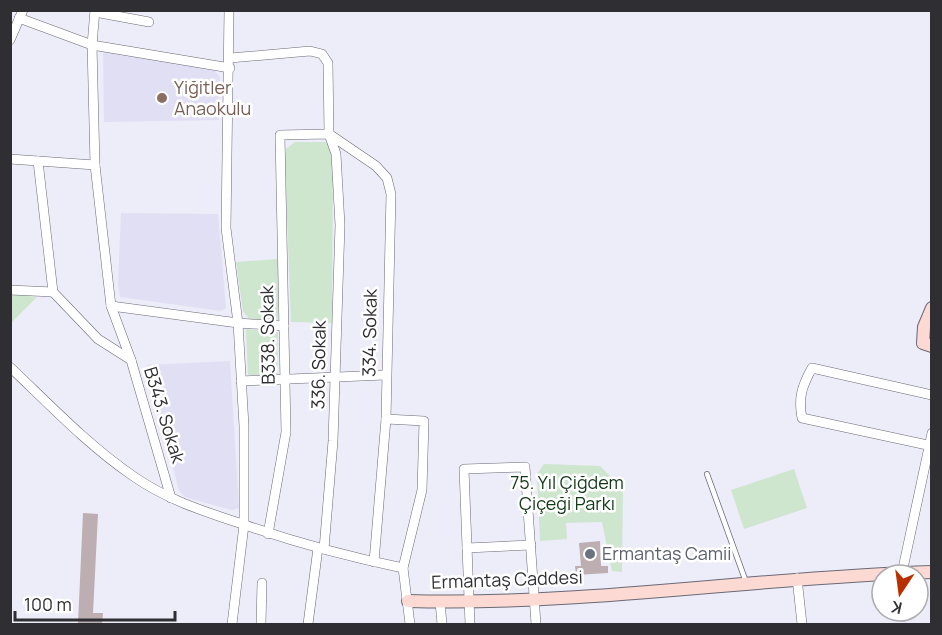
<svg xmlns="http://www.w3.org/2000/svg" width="942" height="635" font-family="Manrope,sans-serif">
	<rect width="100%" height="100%" fill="#edecf9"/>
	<!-- built -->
	<g fill="#e1dff3">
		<polygon points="103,51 214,70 220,77 219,120 104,122"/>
		<polygon points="121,213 218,214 226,308 221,311 120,297 118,284"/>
		<polygon points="230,361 239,508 231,510 185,497 179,491 147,365"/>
	</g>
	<!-- green -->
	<g fill="#cee5ce">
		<polygon points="295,142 327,142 333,152 332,323 291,322 285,160 286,149"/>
		<polygon points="279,259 278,320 250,320 243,311 236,262"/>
		<polygon points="11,294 37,297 11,323"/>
		<polygon points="246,329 278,332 277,375 248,375"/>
		<polygon points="544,464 600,466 623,489 622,572 612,571 602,522 566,523 567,539 540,541 537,474"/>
		<polygon points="794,469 807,508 744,529 731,490"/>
	</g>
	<!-- building -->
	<g fill="#bdaeb2">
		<polygon points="83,513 98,514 93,613 103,613 102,624 78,624"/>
		<polygon points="600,541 601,566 608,566 608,573 576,575 575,566 581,566 579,543"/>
	</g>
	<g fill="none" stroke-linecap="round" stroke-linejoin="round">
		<defs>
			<polyline id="service" points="707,474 746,582"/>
			<g id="minor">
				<polyline points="95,10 92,45 95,165 111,306 131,360"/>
				<polyline points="229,10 226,228 238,323 244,426 244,525 232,624"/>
				<polyline points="95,12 149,22"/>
				<polyline points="19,18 92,45 230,68"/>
				<polyline points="10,40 23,10"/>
				<polyline points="230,58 310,51 322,54 328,63 329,134 336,154 340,225 333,441 324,549"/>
				<polyline points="10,159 95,165"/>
				<polyline points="38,161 53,292 98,339 131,360 171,498"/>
				<polyline points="10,290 53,292"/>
				<polyline points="111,306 238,323 284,326"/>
				<path d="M10 367C50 405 88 445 133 476 167 500 206 512 245 525 297 543 349 557 403 568"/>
				<polyline points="241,381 385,375"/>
				<path d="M932 395 812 368C802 386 798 398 802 418L932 446"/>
				<polyline points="386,419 424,421 422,490 403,568 410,624"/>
				<polyline points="268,534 286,432 280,135 329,134 376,166 387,178 391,194 386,419 374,562"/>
				<polyline points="467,548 531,545"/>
				<polyline points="902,573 932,433"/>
				<polyline points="797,578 802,624"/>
				<polyline points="440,602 442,624"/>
				<polyline points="261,624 262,583"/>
				<polyline points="308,624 318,548"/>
				<polyline points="470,624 464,469 525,467 536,624"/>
			</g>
			<g id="secondary">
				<polyline points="932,308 924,327 923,343 932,346"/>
				<path d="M408 601C582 606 757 577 932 572"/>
			</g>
		</defs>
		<!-- service casing -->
		<use href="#service" stroke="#6a6975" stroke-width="6"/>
		<!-- minor casing -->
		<use href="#minor" stroke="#6a6975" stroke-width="10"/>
		<!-- secondary casing -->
		<use href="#secondary" stroke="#6a6975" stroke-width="14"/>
		<!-- service -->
		<use href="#service" stroke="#fff" stroke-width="4.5"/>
		<!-- minor -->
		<use href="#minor" stroke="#fff" stroke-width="9"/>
		<!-- secondary -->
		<use href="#secondary" stroke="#fcd9d3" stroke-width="12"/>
	</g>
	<!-- markers -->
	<circle fill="#8d6e63" stroke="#fff" stroke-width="2" cx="162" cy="98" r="6"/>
	<circle fill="#6b7280" stroke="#fff" stroke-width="2" cx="590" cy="554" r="6"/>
	<g text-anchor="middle" stroke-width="5" stroke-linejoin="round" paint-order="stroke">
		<!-- education labels -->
		<g font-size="18" fill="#785e54" stroke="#fff" text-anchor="start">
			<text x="174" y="94">Yiğitler<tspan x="174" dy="21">Anaokulu</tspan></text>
		</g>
		<!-- street labels -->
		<g font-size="18" fill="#2f2e33" stroke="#fff">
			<text transform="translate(370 333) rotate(-89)" y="6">334. Sokak</text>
			<text transform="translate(268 335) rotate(-91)" y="6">B338. Sokak</text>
			<text transform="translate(319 365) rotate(-89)" y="6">336. Sokak</text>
			<text transform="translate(164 415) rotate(73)" y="6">B343. Sokak</text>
			<text transform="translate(507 580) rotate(-2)" y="6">Ermantaş Caddesi</text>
		</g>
		<!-- park labels -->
		<g font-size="18" fill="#113916" stroke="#fff">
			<text x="567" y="489">75. Yıl Çiğdem<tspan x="567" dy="21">Çiçeği Parkı</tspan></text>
		</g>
		<!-- worship labels -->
		<g font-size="18" fill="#5b616d" stroke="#fff" text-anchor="start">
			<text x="602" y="560">Ermantaş Camii</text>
		</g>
	</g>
	<!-- border -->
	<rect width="942" height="635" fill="none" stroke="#2f2e33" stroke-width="24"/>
	<!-- north arrow -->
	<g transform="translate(900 593) rotate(193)"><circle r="28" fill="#ffffff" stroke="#acabad" stroke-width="1.5"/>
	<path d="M0-4.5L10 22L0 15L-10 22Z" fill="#b93000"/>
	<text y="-9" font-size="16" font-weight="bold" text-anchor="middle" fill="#2f2e33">K</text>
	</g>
	<!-- scale -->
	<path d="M15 611v9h160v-9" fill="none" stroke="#2f2e33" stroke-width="3"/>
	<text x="24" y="611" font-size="18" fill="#2f2e33" stroke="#ffffff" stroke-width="4.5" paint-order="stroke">100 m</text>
</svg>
